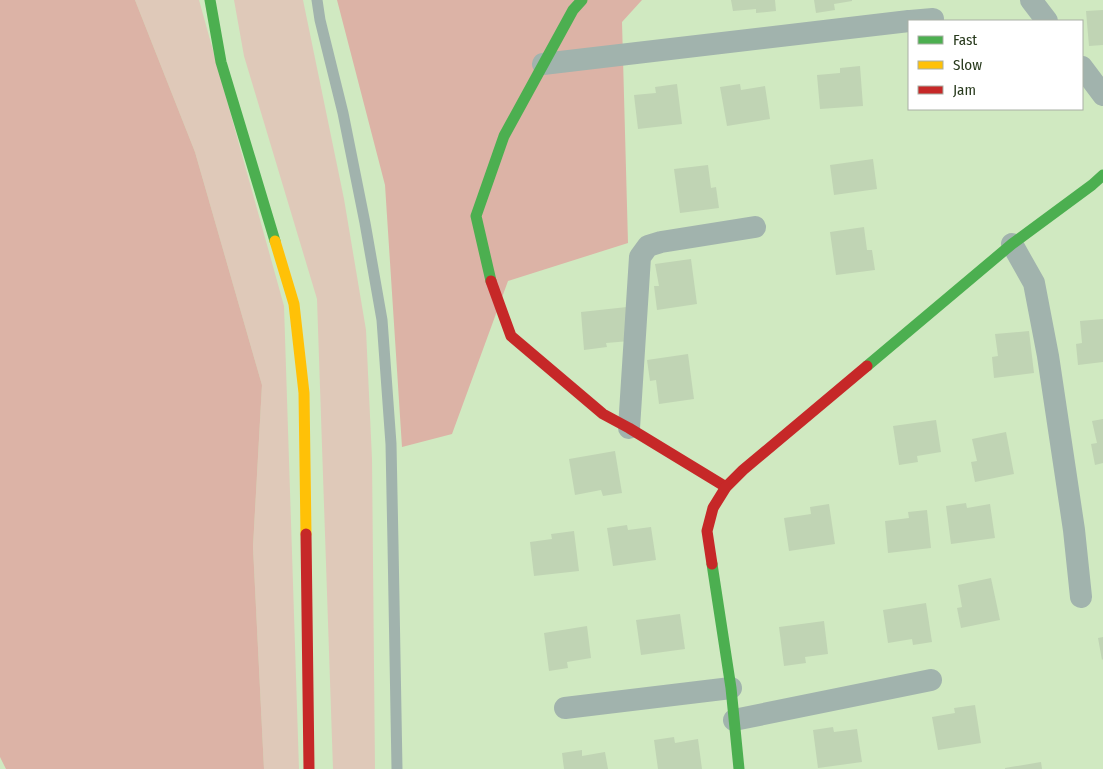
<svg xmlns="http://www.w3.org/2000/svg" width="1103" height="769" font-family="'Fira Sans Condensed',sans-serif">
	<rect width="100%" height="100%" fill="#d0e9c1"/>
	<!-- green -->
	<g fill="#dfc9b9">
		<polygon points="135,0 199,0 284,306 299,769 264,769 253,547 262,385 195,152"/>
		<polygon points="234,0 303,0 344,199 366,330 372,459 375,769 333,769 317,299 244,56"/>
	</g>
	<!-- forest -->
	<g fill="#dcb3a6">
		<polygon points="0,0 135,0 195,152 262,385 253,547 264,769 6,769 0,757"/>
		<polygon points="337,0 642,0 622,22 628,243 508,281 452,434 402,447 385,185"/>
	</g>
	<!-- building -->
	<g fill="#c0d4b4">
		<polygon points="731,0 775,0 776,11 756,13 756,9 733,11"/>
		<polygon points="814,0 852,0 852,1 834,4 835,10 816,13"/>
		<polygon points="1103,10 1103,45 1089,46 1086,11"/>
		<polygon points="860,66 863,106 820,109 817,75 840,73 840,68"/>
		<polygon points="677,84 682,124 638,129 634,95 656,93 655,87"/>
		<polygon points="740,84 741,90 765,86 770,119 727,126 720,87"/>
		<polygon points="873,159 877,189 834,195 830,165"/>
		<polygon points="708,165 711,188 716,187 719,208 680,213 674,169"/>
		<polygon points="864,227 867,250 872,250 875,270 836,275 830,232"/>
		<polygon points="691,259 697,304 657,310 654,286 659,286 655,264"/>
		<polygon points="627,307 630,341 606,343 607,347 584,350 581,312"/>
		<polygon points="1103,319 1103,362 1078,365 1076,344 1082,343 1080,321"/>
		<polygon points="1029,331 1034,373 994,378 992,357 998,356 995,334"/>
		<polygon points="688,354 694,399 659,404 656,380 650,381 647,360"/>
		<polygon points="1103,419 1103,463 1095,465 1091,444 1097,443 1092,421"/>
		<polygon points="936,420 941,452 917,456 918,462 899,465 893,426"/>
		<polygon points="1006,432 1014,474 975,482 971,462 977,461 972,439"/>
		<polygon points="615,451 622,493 603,496 601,490 575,495 569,459"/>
		<polygon points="966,503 967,508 990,504 995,538 951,544 946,506"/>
		<polygon points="829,504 835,544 789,551 784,518 811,514 810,507"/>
		<polygon points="927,510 931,548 888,553 885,521 909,518 908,512"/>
		<polygon points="627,525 628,530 651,527 656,560 613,566 607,528"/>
		<polygon points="574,531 579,571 534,576 530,542 552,539 551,534"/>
		<polygon points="991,578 1000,620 961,628 957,608 962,607 958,585"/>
		<polygon points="926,603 932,642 913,645 912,639 888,643 883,610"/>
		<polygon points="680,614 685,649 641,655 636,620"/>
		<polygon points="824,621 828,654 805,657 806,663 784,666 779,627"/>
		<polygon points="587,626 591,658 567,662 568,668 549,671 544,633"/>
		<polygon points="1103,637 1103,659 1102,660 1098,638"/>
		<polygon points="975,705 981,743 938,750 932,717 955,713 954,708"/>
		<polygon points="833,727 834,732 857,729 862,762 818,768 813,730"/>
		<polygon points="674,737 675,743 698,739 702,769 658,769 654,740"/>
		<polygon points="582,750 582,756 605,752 608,769 564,769 562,753"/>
		<polygon points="1041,762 1042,769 1005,769 1005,768"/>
	</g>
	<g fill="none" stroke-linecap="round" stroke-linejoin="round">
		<!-- lane -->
		<polyline stroke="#a1b3ad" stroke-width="11" points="317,0 320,20 343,113 365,223 382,320 391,444 393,544 397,769"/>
		<!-- street -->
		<g stroke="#a1b3ad" stroke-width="22">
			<polyline points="1031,0 1047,21"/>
			<polyline points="910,21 933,19"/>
			<polyline points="543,64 909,21"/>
			<polyline points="1082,67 1103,95"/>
			<polyline points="1012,244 1034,283 1048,356 1074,530 1081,597"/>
			<polyline points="629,428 640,257 648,246 661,242 755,227"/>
			<polyline points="565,708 731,688"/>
			<polyline points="734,720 931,680"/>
		</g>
		<!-- fast -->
		<g stroke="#4caf50" stroke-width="11">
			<polyline points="210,0 221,62 275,241"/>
			<polyline points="491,281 476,216 504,136 573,10 582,0"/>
			<polyline points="867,366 1012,244 1092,185 1103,175"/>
			<polyline points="712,564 731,688 739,769"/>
		</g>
		<!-- slow -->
		<polyline stroke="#ffc107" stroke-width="11" points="275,241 294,304 304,393 306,534"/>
		<!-- jam -->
		<g stroke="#c62828" stroke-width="11">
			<polyline points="491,281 511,336 603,414 629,428 726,487"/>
			<polyline points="306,534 309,769"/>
			<polyline points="712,564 707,531 713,508 726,487 743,470 867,366"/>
		</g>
	</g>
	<!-- legend -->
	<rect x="908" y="20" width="175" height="90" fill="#ffffff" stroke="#a9b0a5"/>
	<rect x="918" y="36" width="25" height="8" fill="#4caf50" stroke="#a9b0a5"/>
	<text x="953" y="45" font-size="15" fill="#283a1d">Fast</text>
	<rect x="918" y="61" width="25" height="8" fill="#ffc107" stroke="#a9b0a5"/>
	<text x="953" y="70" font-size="15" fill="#283a1d">Slow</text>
	<rect x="918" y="86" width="25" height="8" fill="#c62828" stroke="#a9b0a5"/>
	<text x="953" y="95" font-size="15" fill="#283a1d">Jam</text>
</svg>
